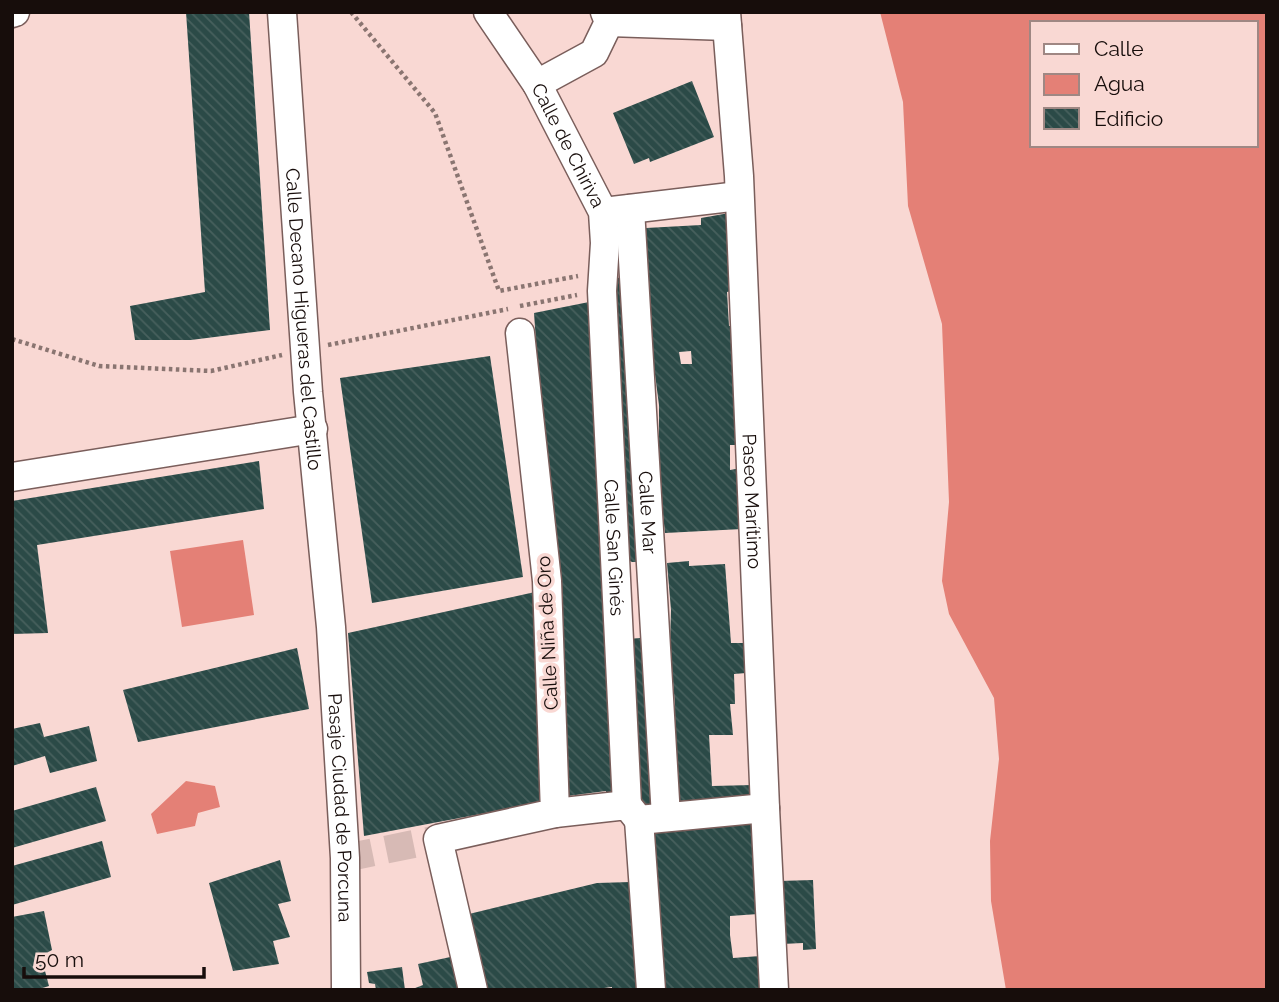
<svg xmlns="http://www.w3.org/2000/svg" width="1279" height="1002" font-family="Raleway,sans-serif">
	<defs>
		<pattern id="building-back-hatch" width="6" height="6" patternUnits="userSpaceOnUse" patternTransform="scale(1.75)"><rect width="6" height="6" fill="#2b4a47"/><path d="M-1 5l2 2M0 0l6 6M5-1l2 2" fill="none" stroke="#47605d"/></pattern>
	</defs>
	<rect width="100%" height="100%" fill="#f9d8d3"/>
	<!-- water -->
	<g fill="#e48076" fill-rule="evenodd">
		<path d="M880 12H1267V990H1006L991 901 990 841 999 759 994 698 949 614 942 581 949 502 942 324 908 206 903 102ZM1032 23H1256V145H1032Z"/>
		<polygon points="243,540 254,615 182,627 170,551"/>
		<polygon points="186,781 215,786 220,807 198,813 195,826 157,834 151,814"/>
	</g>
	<!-- building -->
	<g fill="url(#building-back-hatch)" fill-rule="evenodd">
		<polygon points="186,12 249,12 270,330 191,340 135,340 130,306 205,292"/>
		<polygon points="692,81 714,137 650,162 649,158 634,164 613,113"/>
		<path d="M735 212 731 291 727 292 729 326H739L741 445H730V470L741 468 742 529 665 533 659 477V405L654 367 646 228 701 225V218ZM691 351 692 364H681L679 352Z"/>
		<polygon points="625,277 638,562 632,562 628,560 609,279"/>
		<polygon points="589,302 624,792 606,795 606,791 568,796 534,313"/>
		<polygon points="490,356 523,577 372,603 340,378"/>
		<polygon points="259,461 264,509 37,545 48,633 12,634 12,501"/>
		<polygon points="689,561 689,566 725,564 731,643 746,643 746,673 734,674 735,704 730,704 733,735 709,735 712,786 753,785 751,799 676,801 675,705 670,645 671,610 667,563"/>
		<polygon points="535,592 545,802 364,836 348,633"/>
		<polygon points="650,637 655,808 638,809 629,639"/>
		<polygon points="297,648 309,709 138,742 123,690"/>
		<polygon points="40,723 44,737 89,726 97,761 50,773 45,756 12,766 12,729"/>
		<polygon points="96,787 106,821 12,848 12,811"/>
		<polygon points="753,823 758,914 730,916 730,935 733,958 760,956 763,990 663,990 651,827"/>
		<polygon points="102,841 111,877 12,905 12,866"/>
		<polygon points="280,860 291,901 278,904 290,937 273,941 279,964 233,971 209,883"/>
		<polygon points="813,880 816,949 803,950 803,943 782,944 779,881"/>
		<polygon points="631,882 641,990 612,990 612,987 588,990 487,990 469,914 597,883"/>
		<polygon points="44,911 52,950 41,956 49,986 36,990 12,990 12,917"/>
		<polygon points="455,956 461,990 410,990 423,985 418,964"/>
		<polygon points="402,967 405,990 376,990 375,984 369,983 367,972"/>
	</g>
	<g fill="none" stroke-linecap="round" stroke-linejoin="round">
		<!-- street-tunnel -->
		<polyline stroke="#d7bab5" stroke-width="28" stroke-dasharray="28 14" stroke-linecap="butt" points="345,858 438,839"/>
		<defs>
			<g id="street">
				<path id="s1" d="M282 12 308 392 331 627 345 858 346 990"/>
				<path id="s2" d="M488 12 537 84 603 212 605 243 602 291 627 805"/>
				<path id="s3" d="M726 12 739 176 765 808 774 990"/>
				<polyline points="12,13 15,12"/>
				<polyline points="609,22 727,26"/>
				<polyline points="537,84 594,53 609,22 605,12"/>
				<path id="s4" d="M630 209 666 817"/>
				<polyline points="612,211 739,196"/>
				<polyline points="12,477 313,429"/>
				<polyline points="555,813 627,805 639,820 765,808"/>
				<polyline points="639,820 651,990"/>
				<polyline points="473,990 438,839 555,813 547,581 520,333"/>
			</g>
		</defs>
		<!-- street casing -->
		<use href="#street" stroke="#7a5e5b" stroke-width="31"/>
		<!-- path -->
		<g stroke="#8a7571" stroke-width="4.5" stroke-dasharray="3.5 3.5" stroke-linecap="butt">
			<polyline points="351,12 435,113 499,291 578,276"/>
			<polyline points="520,306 577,295"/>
			<polyline points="12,339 99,366 211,371 282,355"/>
			<polyline points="328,345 508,309"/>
		</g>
		<!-- street -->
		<use href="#street" stroke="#fff" stroke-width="28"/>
	</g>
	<g text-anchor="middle" stroke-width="7" stroke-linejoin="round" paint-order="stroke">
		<!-- street labels -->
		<g font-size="19" fill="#170d0b" stroke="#f9d8d3">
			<text dy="7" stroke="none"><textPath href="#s2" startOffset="156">Calle de Chiriva</textPath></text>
			<text dy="7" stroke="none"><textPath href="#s1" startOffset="308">Calle Decano Higueras del Castillo</textPath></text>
			<text dy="7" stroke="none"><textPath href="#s3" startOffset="490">Paseo Marítimo</textPath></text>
			<text dy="7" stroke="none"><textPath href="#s4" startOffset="304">Calle Mar</textPath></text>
			<text dy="7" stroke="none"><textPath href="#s2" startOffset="567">Calle San Ginés</textPath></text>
			<text transform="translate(547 633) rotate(-93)" y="7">Calle Niña de Oro</text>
			<text dy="7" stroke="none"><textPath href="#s1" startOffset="798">Pasaje Ciudad de Porcuna</textPath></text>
		</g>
	</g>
	<!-- border -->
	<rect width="1279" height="1002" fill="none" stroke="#170d0b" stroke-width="28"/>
	<!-- legend -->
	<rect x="1030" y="21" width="228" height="126" fill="#f9d8d3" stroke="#9f8783" stroke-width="2"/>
	<rect x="1044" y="44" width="35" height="10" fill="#ffffff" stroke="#9f8783" stroke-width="2"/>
	<text x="1094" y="56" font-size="21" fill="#170d0b">Calle</text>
	<rect x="1044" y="74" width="35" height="21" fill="#e48076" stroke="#9f8783" stroke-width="2"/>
	<text x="1094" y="91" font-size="21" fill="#170d0b">Agua</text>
	<rect x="1044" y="108" width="35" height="21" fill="url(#building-back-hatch)" stroke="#9f8783" stroke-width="2"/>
	<text x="1094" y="126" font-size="21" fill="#170d0b">Edificio</text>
	<!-- scale -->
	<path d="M24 967v10h180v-10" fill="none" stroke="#170d0b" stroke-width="3.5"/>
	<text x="35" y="967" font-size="21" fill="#170d0b" stroke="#f9d8d3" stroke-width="5" paint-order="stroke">50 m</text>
</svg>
